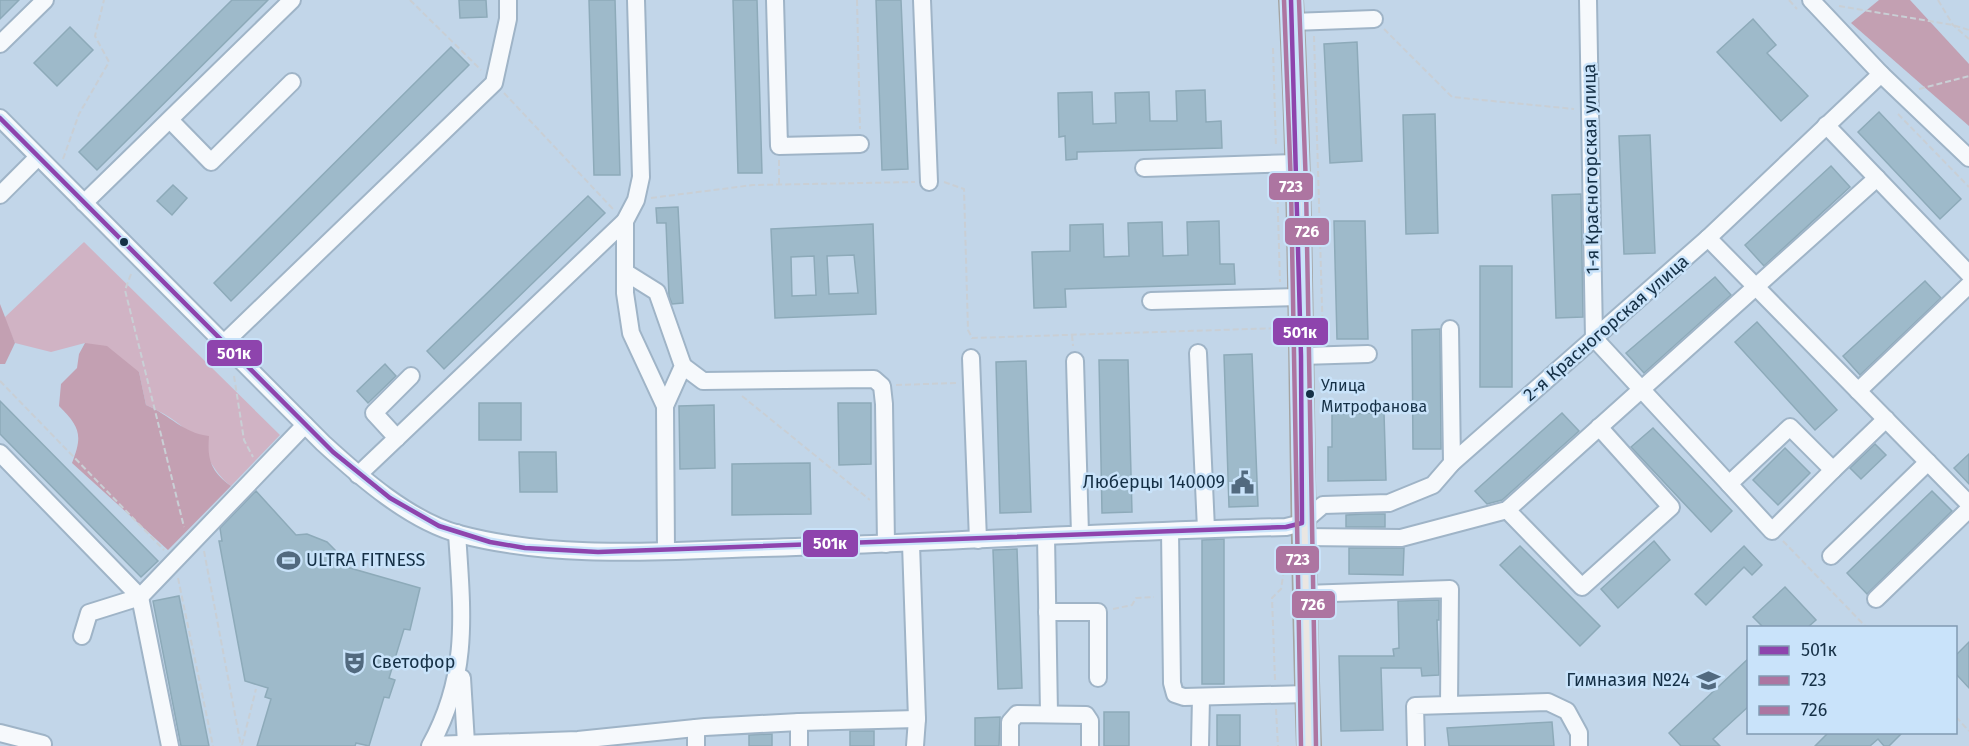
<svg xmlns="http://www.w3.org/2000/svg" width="1969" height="746" font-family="'Fira Sans',sans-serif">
	<rect width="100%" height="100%" fill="#c2d6e9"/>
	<!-- green -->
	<path fill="#d0b3c4" d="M84 242 280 435 231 486C212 472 207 450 190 434 178 421 162 412 146 405L139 372 85 343 51 352 15 343 4 318Z"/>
	<!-- forest -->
	<g fill="#c3a0b2">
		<polygon points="1879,0 1910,0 1969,64 1969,126 1851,23"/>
		<polygon points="0,304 15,343 5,364 0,364"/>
		<path d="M85 343 107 346 139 372 146 405C170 415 183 433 209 436 207 460 211 471 231 486L168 550 72 463C83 435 80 427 59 406L61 384 77 368 79 354Z"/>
	</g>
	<!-- building -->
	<g fill="#9ebaca" stroke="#8daab9" stroke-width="1.5" fill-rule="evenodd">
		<polygon points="0,0 19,0 0,19"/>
		<polygon points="232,0 268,0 97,170 79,152"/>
		<polygon points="459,0 486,0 487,17 460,18"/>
		<polygon points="589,0 615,0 620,175 594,175"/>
		<polygon points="733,0 757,0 762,173 738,173"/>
		<polygon points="876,0 901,0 908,169 882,170"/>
		<polygon points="1753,19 1776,45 1767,53 1808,96 1781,121 1717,52"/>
		<polygon points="70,27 93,50 57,86 34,63"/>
		<polygon points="1357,42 1362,161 1330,163 1324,44"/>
		<polygon points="451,47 469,65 231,301 214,283"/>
		<polygon points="1205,90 1206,122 1221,121 1222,148 1077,152 1077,159 1066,160 1065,136 1059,137 1058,93 1092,92 1093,124 1116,123 1115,93 1149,92 1150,121 1177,121 1176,91"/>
		<polygon points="1879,112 1961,199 1940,219 1858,132"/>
		<polygon points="1435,114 1438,233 1406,234 1403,115"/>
		<polygon points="1650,135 1655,253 1624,254 1619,136"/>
		<polygon points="1831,166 1850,187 1764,266 1745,245"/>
		<polygon points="173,185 187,198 172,215 157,201"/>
		<polygon points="1581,194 1583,317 1556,318 1552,195"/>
		<polygon points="588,196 605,213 444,369 427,351"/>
		<polygon points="678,207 683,303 672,304 669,296 666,223 657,223 656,208"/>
		<polygon points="1219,221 1220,264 1234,264 1235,284 1065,289 1066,307 1034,308 1032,252 1070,251 1070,225 1103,224 1104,257 1129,256 1128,223 1162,222 1163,256 1188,255 1187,222"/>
		<polygon points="1334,221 1365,221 1368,339 1337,339"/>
		<path d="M873 224 876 314 775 318 771 229ZM854 255 858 293 829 294 827 256ZM814 256 816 295 792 296 791 257Z"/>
		<rect x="1480" y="266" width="32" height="121"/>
		<polygon points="1715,277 1731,295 1644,373 1626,353"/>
		<polygon points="1925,281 1941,298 1860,375 1843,356"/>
		<polygon points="1757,322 1837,410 1815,430 1735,342"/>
		<polygon points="1440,329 1441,449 1413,449 1412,330"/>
		<polygon points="1252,354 1258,506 1229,507 1224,355"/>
		<polygon points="1099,360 1128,360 1132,512 1102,513"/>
		<polygon points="1026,361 1031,512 1000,513 996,362"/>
		<polygon points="385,364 396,376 368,403 357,391"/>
		<polygon points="0,401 158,561 141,577 0,434"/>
		<rect x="479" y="403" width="42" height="37"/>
		<polygon points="838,403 871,403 871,464 839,465"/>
		<polygon points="714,405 715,468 680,469 679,406"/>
		<polygon points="1384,413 1386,480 1328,481 1328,447 1332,447 1332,414"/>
		<polygon points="1562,413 1579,431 1502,500 1487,504 1475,491"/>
		<polygon points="1653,428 1732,511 1711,532 1631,447"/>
		<polygon points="1875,444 1886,455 1861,479 1850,468"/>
		<polygon points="1785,448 1810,473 1778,505 1753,480"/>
		<polygon points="519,452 556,452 557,492 520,492"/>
		<polygon points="1969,454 1969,484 1954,468"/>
		<polygon points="810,463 811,514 732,515 732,464"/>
		<polygon points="256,491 296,535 307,534 327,542 335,550 343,566 420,588 410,630 404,629 389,678 395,680 389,698 384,697 369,746 356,743 355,746 257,746 271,699 265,697 268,688 245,681 219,541 222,541 220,528"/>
		<polygon points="1932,491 1952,511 1867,594 1847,573"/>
		<polygon points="1365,514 1385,514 1385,527 1346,527 1346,515"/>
		<polygon points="1224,539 1224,684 1202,684 1202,540"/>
		<polygon points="1654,541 1670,560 1618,608 1601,589"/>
		<polygon points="1520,546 1600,626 1580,646 1500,565"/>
		<polygon points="1744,546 1762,565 1752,575 1744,567 1706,605 1695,594"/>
		<polygon points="1349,548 1404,548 1403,575 1349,574"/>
		<polygon points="1017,549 1022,688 998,689 993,550"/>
		<polygon points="1785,587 1816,620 1808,627 1763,627 1753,617"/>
		<polygon points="179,596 209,746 181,746 153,601"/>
		<polygon points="1439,600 1439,620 1437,620 1439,675 1422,676 1421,668 1381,668 1383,730 1341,731 1339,656 1394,656 1393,649 1399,648 1398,601"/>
		<polygon points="1969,642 1969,688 1956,674 1956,655"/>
		<polygon points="1749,658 1749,706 1713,739 1720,746 1681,746 1669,733"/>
		<rect x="1104" y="712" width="25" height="34"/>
		<rect x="1217" y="715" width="23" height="31"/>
		<polygon points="1000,717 999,746 975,746 975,718"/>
		<polygon points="1552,722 1554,746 1449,746 1447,728"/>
		<rect x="850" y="731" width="24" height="15"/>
		<polygon points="1829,732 1903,732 1889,746 1884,746 1878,739 1870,746 1815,746"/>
		<polygon points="772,734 772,746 749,746 749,735"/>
	</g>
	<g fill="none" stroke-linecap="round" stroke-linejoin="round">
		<defs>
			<g id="minor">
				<polyline points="775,0 779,146 860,144"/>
				<polyline points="922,0 929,182"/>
				<polyline points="1588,0 1594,338 1729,484 1790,427 1833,470 1886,419"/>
				<polyline points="1811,0 1881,74 1969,158"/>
				<polyline points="1292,22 1374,19"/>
				<polyline points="0,44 45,0"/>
				<path d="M0 118 323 443C360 477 410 521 459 534 557 560 661 551 762 548 937 543 1111 531 1286 527L1302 523 1323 505 1389 503 1433 485 1452 463 1708 238 1881 74"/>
				<polyline points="170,120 211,162 292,82"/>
				<polyline points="1826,125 1969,274"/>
				<polyline points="1144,168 1296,163"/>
				<polyline points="0,195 38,157"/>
				<polyline points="84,203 292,0"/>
				<polyline points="1708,238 1969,504"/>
				<polyline points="625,272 657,292 683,366 665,406 631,333 625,293 625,221"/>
				<polyline points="1151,301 1299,297"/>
				<polyline points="1450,329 1452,463"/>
				<polyline points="223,344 494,83 508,19 508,0"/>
				<polyline points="1198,353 1206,529"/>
				<polyline points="1301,356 1368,354"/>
				<polyline points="971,358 978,540"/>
				<polyline points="1075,361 1080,534"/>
				<polyline points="683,366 703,381 874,379 882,386 884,404 886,544"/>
				<polyline points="1858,391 1969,285"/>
				<polyline points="665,406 666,551"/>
				<polyline points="397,438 374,413 411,376"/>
				<polyline points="0,453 140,597 305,425"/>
				<polyline points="358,475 625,221 636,200 641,177 636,0"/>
				<polyline points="1729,484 1772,531 1833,470"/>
				<polyline points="1507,510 1582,587 1671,507 1599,427"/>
				<polyline points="1170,531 1172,683 1175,694 1184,697 1307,694"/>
				<polyline points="1046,536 1049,714"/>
				<polyline points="1302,537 1401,538 1507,510 1877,178"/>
				<polyline points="911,544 917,719"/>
				<polyline points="1831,556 1928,462"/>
				<polyline points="1304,594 1450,589 1449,704"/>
				<polyline points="1876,599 1969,509"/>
				<polyline points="1047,612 1098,612 1098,678"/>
				<polyline points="82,636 89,613 140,597 170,746"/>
				<polyline points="462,678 466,743"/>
				<polyline points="0,733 43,744"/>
				<polyline points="431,745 578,740 705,727 799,722 917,719 915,746"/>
				<path d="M430 746C470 674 462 612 457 533"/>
				<polyline points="696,746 696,728"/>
				<polyline points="799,746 799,722"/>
				<polyline points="1010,746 1010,722 1017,714 1086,715 1090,721 1090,746"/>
				<polyline points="1200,746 1201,697"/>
				<polyline points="1416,746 1415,706 1548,702 1567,711 1579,733 1579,746"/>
			</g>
			<path id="major" d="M1291 0C1304 248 1300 497 1309 746"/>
		</defs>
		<!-- minor casing -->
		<use href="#minor" stroke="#9fb4c7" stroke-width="20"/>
		<!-- major casing -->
		<use href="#major" stroke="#a4a4a2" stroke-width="26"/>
		<!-- path -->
		<g stroke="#c9cfd5" stroke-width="2" stroke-dasharray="6 3" stroke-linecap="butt">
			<polyline points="410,0 481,70"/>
			<polyline points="857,0 860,129"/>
			<polyline points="1789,0 1797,9"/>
			<polyline points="1938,0 1953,25 1969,39"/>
			<polyline points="1839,6 1953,25 1969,30"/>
			<polyline points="1384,29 1452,97 1574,109"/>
			<polyline points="1314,36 1323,339"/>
			<polyline points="1273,48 1276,147"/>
			<polyline points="1919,89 1969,76"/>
			<polyline points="504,93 613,209"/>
			<polyline points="1898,114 1969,187"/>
			<polyline points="63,159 79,114 109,62 95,36 104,0"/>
			<polyline points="779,160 779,185"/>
			<polyline points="1277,180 1280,282"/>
			<polyline points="944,182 964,189 968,330 972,338 1281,328"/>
			<polyline points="651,198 753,185 915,182"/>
			<polyline points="131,274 125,290 184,527"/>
			<polyline points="1072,335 1073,346"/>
			<polyline points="234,376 244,440 253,457"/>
			<polyline points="0,381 164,550"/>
			<polyline points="896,385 957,383"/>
			<polyline points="742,396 870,500"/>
			<polyline points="1783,541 1867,628"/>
			<polyline points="204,551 241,746"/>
			<polyline points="178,578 213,746"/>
			<polyline points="1113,609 1132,605 1136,598 1154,597"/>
			<polyline points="1275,680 1272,598 1281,589 1285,564"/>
			<polyline points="1276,709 1278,746"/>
			<polyline points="1956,717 1969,731"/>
			<polyline points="242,745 256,689"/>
		</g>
		<!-- minor -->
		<use href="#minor" stroke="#f6f9fc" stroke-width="16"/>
		<!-- major -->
		<use href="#major" stroke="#eae6e2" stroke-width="22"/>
		<defs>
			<polyline id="bus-1" points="0,118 333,452 390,498 439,526 490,542 525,548 598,552 1286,527 1302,523 1301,356 1291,0"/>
			<polyline id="bus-2" points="1284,0 1291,186 1301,746"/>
			<polyline id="bus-3" points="1299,0 1306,186 1316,746"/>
		</defs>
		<!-- bus-1 casing -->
		<use href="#bus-1" stroke="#c9e3fa" stroke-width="9"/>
		<!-- bus-2 casing -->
		<use href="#bus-2" stroke="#c9e3fa" stroke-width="9"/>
		<!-- bus-3 casing -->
		<use href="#bus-3" stroke="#c9e3fa" stroke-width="9"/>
		<!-- bus-1 -->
		<use href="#bus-1" stroke="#8e44ad" stroke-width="4.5"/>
		<!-- bus-2 -->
		<use href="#bus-2" stroke="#ad75a1" stroke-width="4.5"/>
		<!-- bus-3 -->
		<use href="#bus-3" stroke="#ad75a1" stroke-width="4.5"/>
	</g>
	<!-- icons -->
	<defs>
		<symbol id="civic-bare" viewBox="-9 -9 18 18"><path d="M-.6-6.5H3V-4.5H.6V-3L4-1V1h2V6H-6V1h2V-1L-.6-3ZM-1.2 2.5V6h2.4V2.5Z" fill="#526a7f" stroke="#c9e3fa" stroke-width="2.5" paint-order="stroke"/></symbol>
		<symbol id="stadium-bare" viewBox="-9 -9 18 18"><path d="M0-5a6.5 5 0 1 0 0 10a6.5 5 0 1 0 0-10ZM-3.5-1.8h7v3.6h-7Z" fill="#526a7f" stroke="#c9e3fa" stroke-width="2.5" paint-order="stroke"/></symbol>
		<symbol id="theatre-bare" viewBox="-9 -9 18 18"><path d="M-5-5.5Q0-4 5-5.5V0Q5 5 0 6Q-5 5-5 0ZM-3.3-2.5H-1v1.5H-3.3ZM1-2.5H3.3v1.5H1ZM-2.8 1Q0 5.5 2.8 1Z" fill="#526a7f" stroke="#c9e3fa" stroke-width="2.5" paint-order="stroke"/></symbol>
		<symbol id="school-bare" viewBox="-9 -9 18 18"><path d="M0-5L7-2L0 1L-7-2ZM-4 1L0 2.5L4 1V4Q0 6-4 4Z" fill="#526a7f" stroke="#c9e3fa" stroke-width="2.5" paint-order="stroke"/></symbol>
	</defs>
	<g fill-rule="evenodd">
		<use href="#civic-bare" x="1226" y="466" width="33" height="33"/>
		<use href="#stadium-bare" x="272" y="544" width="33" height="33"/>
		<use href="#theatre-bare" x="338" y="646" width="33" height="33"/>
		<use href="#school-bare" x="1692" y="664" width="33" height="33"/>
	</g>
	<!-- markers -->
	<g fill="#153046" stroke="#c9e3fa" stroke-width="2">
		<circle cx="124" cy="242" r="5"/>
		<circle cx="1310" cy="394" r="5"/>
	</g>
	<g text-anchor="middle" stroke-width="5" stroke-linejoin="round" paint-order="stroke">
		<!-- bus labels -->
		<g font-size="16" fill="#153046" stroke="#c9e3fa" text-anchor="start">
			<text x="1321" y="391">Улица<tspan x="1321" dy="21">Митрофанова</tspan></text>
		</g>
		<!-- street labels -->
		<g font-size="18" fill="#153046" stroke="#c9e3fa">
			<text transform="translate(1591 169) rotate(-91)" y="6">1-я Красногорская улица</text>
			<text transform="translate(1606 328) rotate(-41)" y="6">2-я Красногорская улица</text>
		</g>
		<!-- poi labels -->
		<g font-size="18" fill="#153046" stroke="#c9e3fa" text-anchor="end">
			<text x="1225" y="488">Люберцы 140009</text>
			<text x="306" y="566" text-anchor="start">ULTRA FITNESS</text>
			<text x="372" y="668" text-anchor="start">Светофор</text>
			<text x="1690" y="686">Гимназия №24</text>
		</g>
	</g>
	<g stroke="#c9e3fa" stroke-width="2">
		<rect x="1268" y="172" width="46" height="29" rx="6" fill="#ad75a1"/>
		<rect x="1284" y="217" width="46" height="29" rx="6" fill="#ad75a1"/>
		<rect x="1272" y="317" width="57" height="29" rx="6" fill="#8e44ad"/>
		<rect x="206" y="339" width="57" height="28" rx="6" fill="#8e44ad"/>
		<rect x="802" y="529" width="57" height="29" rx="6" fill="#8e44ad"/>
		<rect x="1275" y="545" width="45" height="29" rx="6" fill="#ad75a1"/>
		<rect x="1291" y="590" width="45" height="29" rx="6" fill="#ad75a1"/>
	</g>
	<g font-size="16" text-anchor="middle" font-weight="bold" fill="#fff">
		<text x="1291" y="192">723</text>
		<text x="1307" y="237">726</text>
		<text x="1300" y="338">501к</text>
		<text x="234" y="359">501к</text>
		<text x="830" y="549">501к</text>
		<text x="1298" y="565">723</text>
		<text x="1313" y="610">726</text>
	</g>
	<!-- legend -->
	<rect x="1747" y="626" width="210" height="108" fill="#c9e3fa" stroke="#819bb2" stroke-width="1.5"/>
	<rect x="1759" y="646" width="30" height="9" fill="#8e44ad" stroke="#819bb2" stroke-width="1.5"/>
	<text x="1801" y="656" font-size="18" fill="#153046">501к</text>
	<rect x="1759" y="676" width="30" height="9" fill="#ad75a1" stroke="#819bb2" stroke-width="1.5"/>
	<text x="1801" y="686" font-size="18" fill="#153046">723</text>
	<rect x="1759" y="706" width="30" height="9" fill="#ad75a1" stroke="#819bb2" stroke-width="1.5"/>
	<text x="1801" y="716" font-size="18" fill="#153046">726</text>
</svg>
